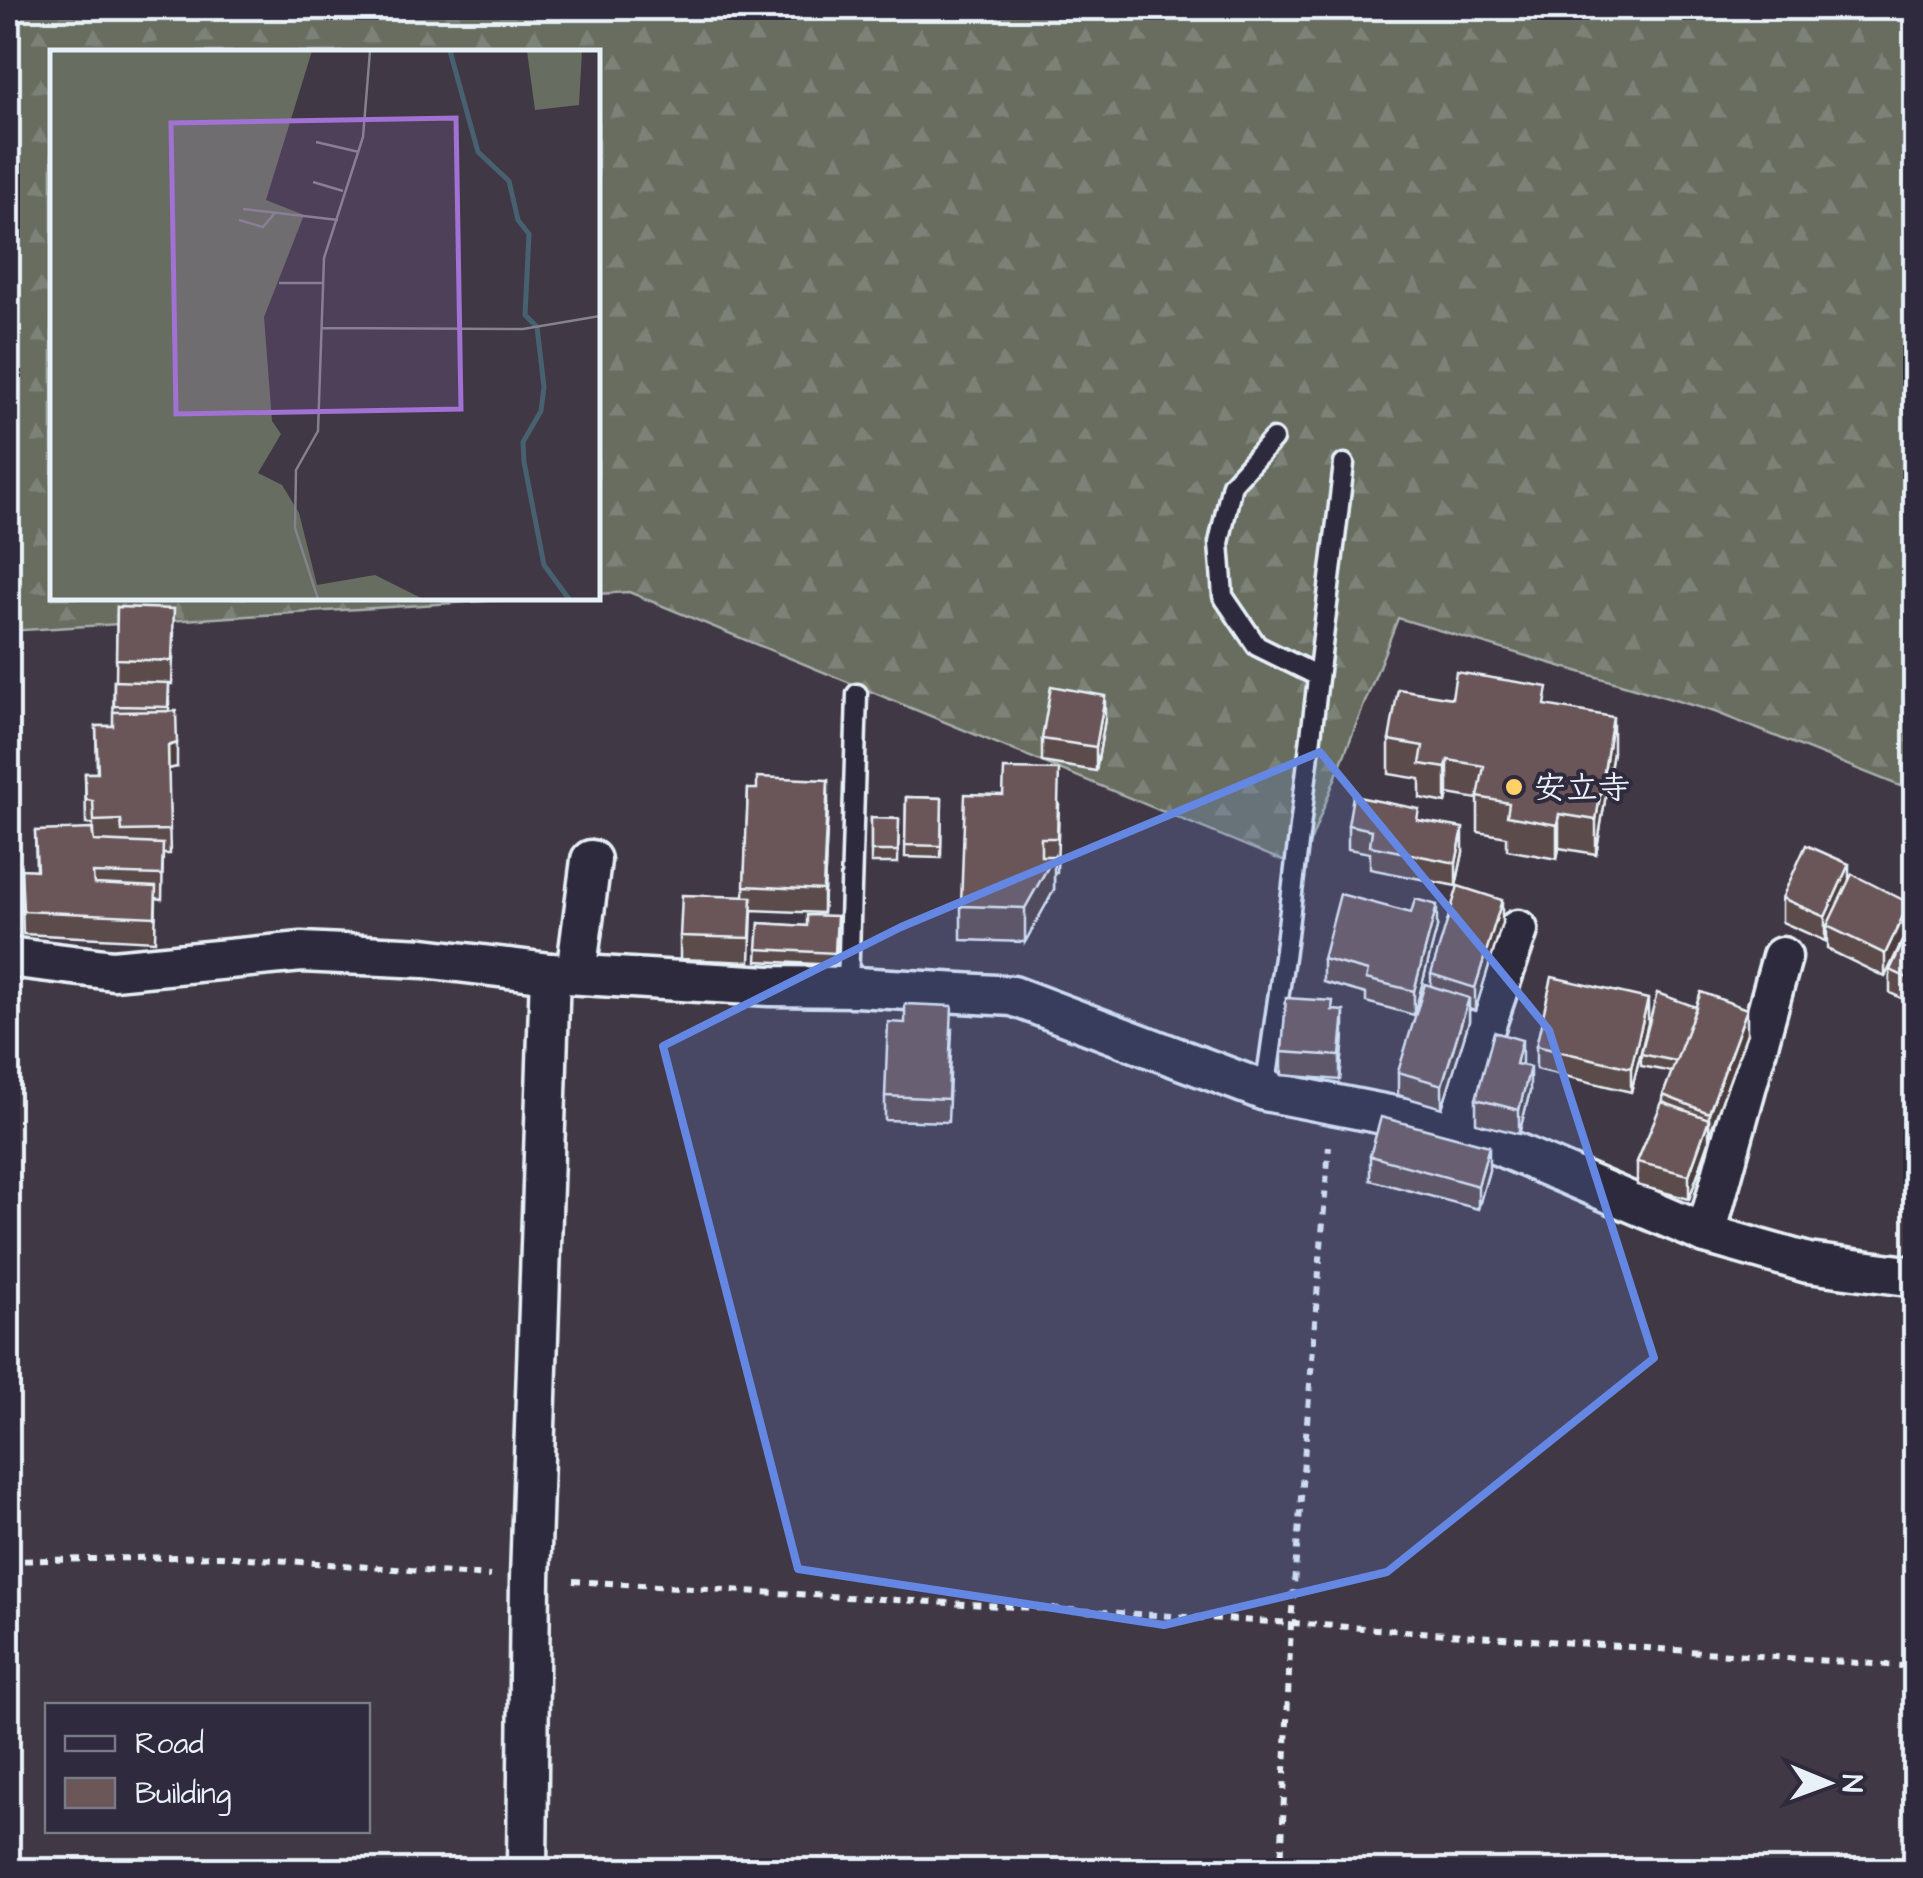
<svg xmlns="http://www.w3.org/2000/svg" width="1923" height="1878" font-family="'Architects Daughter','Klee One',sans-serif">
	<defs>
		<pattern id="forest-firs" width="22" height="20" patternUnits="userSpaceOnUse" patternTransform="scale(2.5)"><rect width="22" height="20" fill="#676d60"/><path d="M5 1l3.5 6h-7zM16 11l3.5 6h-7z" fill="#7d8278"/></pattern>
	</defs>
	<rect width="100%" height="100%" fill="#413845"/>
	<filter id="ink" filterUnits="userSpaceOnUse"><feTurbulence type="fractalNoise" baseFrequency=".01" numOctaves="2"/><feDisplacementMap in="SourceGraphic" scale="20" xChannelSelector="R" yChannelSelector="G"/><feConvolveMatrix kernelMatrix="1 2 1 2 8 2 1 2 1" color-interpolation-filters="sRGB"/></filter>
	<g filter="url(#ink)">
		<!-- forest -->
		<polygon fill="url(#forest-firs)" stroke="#a8afac" stroke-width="2.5" points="8,8 1915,8 1915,792 1715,712 1398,618 1300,868 629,592 598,594 598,52 52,52 52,598 534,598 8,631"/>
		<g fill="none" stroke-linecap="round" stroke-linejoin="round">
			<defs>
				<g id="lane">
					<polyline points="1273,439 1232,484 1219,543 1223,596 1257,646 1318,676"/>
					<polyline points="848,986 857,694"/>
					<polyline points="1265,1091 1286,943 1344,464"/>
				</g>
				<g id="street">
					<polyline points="8,957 113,970 302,952 424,958 550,973 664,980 770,986 856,987 1013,996 1265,1091 1460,1129 1706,1234 1808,1263 1916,1277"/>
					<polyline points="576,974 591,860"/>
					<polyline points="1451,1128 1518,930"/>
					<polyline points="1706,1234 1782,957"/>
					<polyline points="527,1870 530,1579 550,973"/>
				</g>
			</defs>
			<!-- lane casing -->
			<use href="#lane" stroke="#e8f1f8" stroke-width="25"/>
			<!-- street casing -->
			<use href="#street" stroke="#e8f1f8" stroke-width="45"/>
			<!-- path -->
			<g stroke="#e8f1f8" stroke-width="6" stroke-dasharray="8 8" stroke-linecap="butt">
				<polyline points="8,1561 221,1556 490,1576"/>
				<polyline points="573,1581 1291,1623 1916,1667"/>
				<polyline points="1281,1870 1291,1623 1329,1146"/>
			</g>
			<!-- lane -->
			<use href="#lane" stroke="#2f2a3d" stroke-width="18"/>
			<!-- street -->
			<use href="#street" stroke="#2f2a3d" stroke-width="38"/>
		</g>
		<!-- wall -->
		<g fill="#5c4b4c" stroke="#e8f1f8" stroke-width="2.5">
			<polygon points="117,607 174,632 172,684 169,684 169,711 177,767 168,769 170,854 163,854 162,899 156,898 155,941 23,934 21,869 36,870 35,831 93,835 93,824 86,824 85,773 97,773 96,726 113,726 114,681 116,681"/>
			<polygon points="1548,706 1613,752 1596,854 1559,848 1557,859 1507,850 1507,837 1478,832 1478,799 1448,794 1446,803 1420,798 1420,779 1389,774 1389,740"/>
			<polygon points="1105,719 1096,771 1042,762 1042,739"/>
			<polygon points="748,789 828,803 823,913 752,910 750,962 680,959 680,936 744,897"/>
			<polygon points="906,797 942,798 941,858 905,857"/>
			<polygon points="1059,805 1057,873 1054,873 1054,890 1025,942 961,940 961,906"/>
			<polygon points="871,818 899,819 898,863 871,863"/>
			<polygon points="1419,820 1463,852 1456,886 1370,869 1370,853 1348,849 1348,825"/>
			<polygon points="1849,880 1909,903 1885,977 1827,949 1827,936 1825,941 1782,922 1782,898"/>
			<polygon points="1916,915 1916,1005 1890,993 1890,970"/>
			<polygon points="837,916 835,965 757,961 759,923 807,926"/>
			<polygon points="1502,923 1475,1011 1469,1009 1469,1021 1442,1108 1398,1095 1398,1072 1431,985 1431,974"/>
			<polygon points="1437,928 1414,1015 1366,1002 1366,994 1323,982 1323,959"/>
			<polygon points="1333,1010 1344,1035 1340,1080 1282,1075 1282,1052"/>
			<polygon points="1648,1023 1631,1092 1536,1069 1536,1046"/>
			<polygon points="952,1030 948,1122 885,1120 885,1096"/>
			<polygon points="1747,1033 1709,1136 1709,1142 1689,1199 1637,1185 1637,1162 1663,1102 1663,1095 1672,1072 1641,1066 1641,1054"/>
			<polygon points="1522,1065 1530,1091 1519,1134 1476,1123 1476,1099"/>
			<polygon points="1370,1156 1489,1170 1478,1209 1370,1180"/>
		</g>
		<!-- shaded-wall -->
		<g fill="#4b3d3e" stroke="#e8f1f8" stroke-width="2.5">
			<polygon points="1105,696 1105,719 1096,771 1096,747"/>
			<polygon points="1613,717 1613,752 1596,854 1596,820"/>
			<polygon points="177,743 177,767 168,769 168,746"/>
			<polygon points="1448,760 1448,794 1446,803 1446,768"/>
			<polygon points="828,780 828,803 823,913 823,890"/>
			<polygon points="1559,814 1559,848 1557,859 1557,825"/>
			<polygon points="1463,828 1463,852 1456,886 1456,863"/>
			<polygon points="1054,856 1054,890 1025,942 1025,908"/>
			<polygon points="1849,864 1849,888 1827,926 1827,936 1825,941 1825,917"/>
			<polygon points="1502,900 1502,923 1475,1011 1475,988"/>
			<polygon points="1909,903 1909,926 1885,977 1885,954"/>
			<polygon points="1437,905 1437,928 1414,1015 1414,991"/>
			<polygon points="1469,998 1469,1021 1442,1108 1442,1085"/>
			<polygon points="1648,999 1648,1023 1631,1092 1631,1068"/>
			<polygon points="1747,1009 1747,1033 1709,1136 1709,1113"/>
			<polygon points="1344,1011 1344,1035 1340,1080 1340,1056"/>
			<polygon points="1522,1040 1522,1064 1516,1087 1516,1064"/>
			<polygon points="1530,1067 1530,1091 1519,1134 1519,1110"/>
			<polygon points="1709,1119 1709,1142 1689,1199 1689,1175"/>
			<polygon points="1489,1146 1489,1170 1478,1209 1478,1186"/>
		</g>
		<!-- building -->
		<g fill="#6b5758" stroke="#e8f1f8" stroke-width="2.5">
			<polygon points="117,607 174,609 172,661 116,659"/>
			<polygon points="1456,672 1548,687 1545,705 1613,717 1596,820 1559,814 1557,825 1507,816 1509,803 1478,797 1484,766 1448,760 1446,768 1420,764 1423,746 1389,740 1398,689 1452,698"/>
			<polygon points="114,681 169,683 168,707 114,706"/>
			<polygon points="1051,686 1105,696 1096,747 1042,739"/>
			<polygon points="176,711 177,743 168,746 170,830 122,831 121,820 94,821 93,801 86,800 85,773 98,773 96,726 113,726 113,712"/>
			<polygon points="1004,769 1059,770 1057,838 1041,838 1041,856 1054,856 1025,908 961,906 965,794 1003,795"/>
			<polygon points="757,777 828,780 823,890 744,886 748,789 757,789"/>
			<polygon points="1353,796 1419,809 1417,820 1463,828 1456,863 1370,846 1372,830 1348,825"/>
			<polygon points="906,797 942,798 941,846 905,845"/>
			<polygon points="871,818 899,819 898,851 871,851"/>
			<polygon points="92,829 94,841 163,844 162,875 93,873 94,884 156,887 155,917 23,911 21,869 37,870 35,831"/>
			<polygon points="1806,845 1849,864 1825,917 1782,898"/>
			<polygon points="1852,874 1909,903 1885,954 1827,926"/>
			<polygon points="1458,886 1502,900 1475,988 1431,974"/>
			<polygon points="1340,894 1411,913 1415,899 1437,905 1414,991 1366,979 1368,971 1323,959"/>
			<polygon points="682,895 752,897 750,938 680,936"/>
			<polygon points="807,915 837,916 835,953 757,949 759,923 807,926"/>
			<polygon points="1916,915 1916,982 1890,970"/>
			<polygon points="1552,977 1648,999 1631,1068 1536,1046"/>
			<polygon points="1425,984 1469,998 1442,1085 1398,1072"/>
			<polygon points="1701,992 1747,1009 1709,1113 1663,1095"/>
			<polygon points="1657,993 1696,1007 1676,1061 1641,1054"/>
			<polygon points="1286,998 1333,1001 1332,1010 1344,1011 1340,1056 1282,1052"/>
			<polygon points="905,1004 952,1006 948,1099 885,1096 888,1022 905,1023"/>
			<polygon points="1494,1032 1522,1040 1516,1064 1530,1067 1519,1110 1476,1099"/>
			<polygon points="1662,1102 1709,1119 1689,1175 1637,1162"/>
			<polygon points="1381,1117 1489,1146 1478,1186 1370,1156"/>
		</g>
	</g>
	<!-- marked area -->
	<path fill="#6487e3" fill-opacity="0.2" stroke="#6487e3" stroke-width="8" stroke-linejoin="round" d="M1320 752 1549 1030 1654 1358 1387 1572 1164 1625 798 1569 663 1046 901 927Z"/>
	<!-- markers -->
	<circle fill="#ffd166" stroke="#2f2a3d" stroke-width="4" cx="1514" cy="787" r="10"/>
	<g text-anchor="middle" stroke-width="8" stroke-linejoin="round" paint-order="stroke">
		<!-- poi labels -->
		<g font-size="32" font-weight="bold" fill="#e8f1f8" stroke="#2f2a3d" text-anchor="start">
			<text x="1534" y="798">安立寺</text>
		</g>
	</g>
	<!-- overview -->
	<g transform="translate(50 50)">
		<rect width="550" height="550" fill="#413845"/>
		<path d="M477 1H532L529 55 485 60Z" fill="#676d60"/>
		<path d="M0 1H262L216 150 254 165 214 267 222 371 231 384 208 423 232 435 249 463 267 535 325 525 373 549H0Z" fill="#676d60"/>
		<path fill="none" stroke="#486170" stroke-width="5" d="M400 1 428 102 459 131 468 170 479 184 475 265 487 277 494 337 491 361 473 392 474 412 494 515 519 549"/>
		<path fill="none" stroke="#84828d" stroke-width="2.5" d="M266 92 309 102M263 132 293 141M193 159 288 170M189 170 213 177 225 163M229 233H273M272 278 473 279 550 266M268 549 245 478 246 420 268 381 274 208 313 87 320 1"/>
		<path fill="#a171d3" fill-opacity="0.15" stroke="#a171d3" stroke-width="5" d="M406 68 411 359 126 364 121 73Z"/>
		<rect width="550" height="550" fill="none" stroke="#e8f1f8" stroke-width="5"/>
	</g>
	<!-- margin -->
	<rect width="1923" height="1878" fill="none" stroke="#2f2a3d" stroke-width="40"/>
	<rect x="20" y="20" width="1883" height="1838" fill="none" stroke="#e8f1f8" stroke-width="4" filter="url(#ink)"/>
	<!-- legend -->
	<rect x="45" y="1703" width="325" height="130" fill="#2f2a3d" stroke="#797a88" stroke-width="2.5"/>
	<rect x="65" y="1736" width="50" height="15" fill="#2f2a3d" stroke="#797a88" stroke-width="2.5"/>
	<text x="135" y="1753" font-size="30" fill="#e8f1f8">Road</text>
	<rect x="65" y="1778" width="50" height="30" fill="#6b5758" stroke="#797a88" stroke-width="2.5"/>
	<text x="135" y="1803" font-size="30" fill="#e8f1f8">Building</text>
	<!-- north arrow -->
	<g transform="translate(1828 1783) rotate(91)" stroke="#2f2a3d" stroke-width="8" paint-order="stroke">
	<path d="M0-8L18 38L0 25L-18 38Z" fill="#e8f1f8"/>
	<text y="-15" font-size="28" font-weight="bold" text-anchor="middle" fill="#e8f1f8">N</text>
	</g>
</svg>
